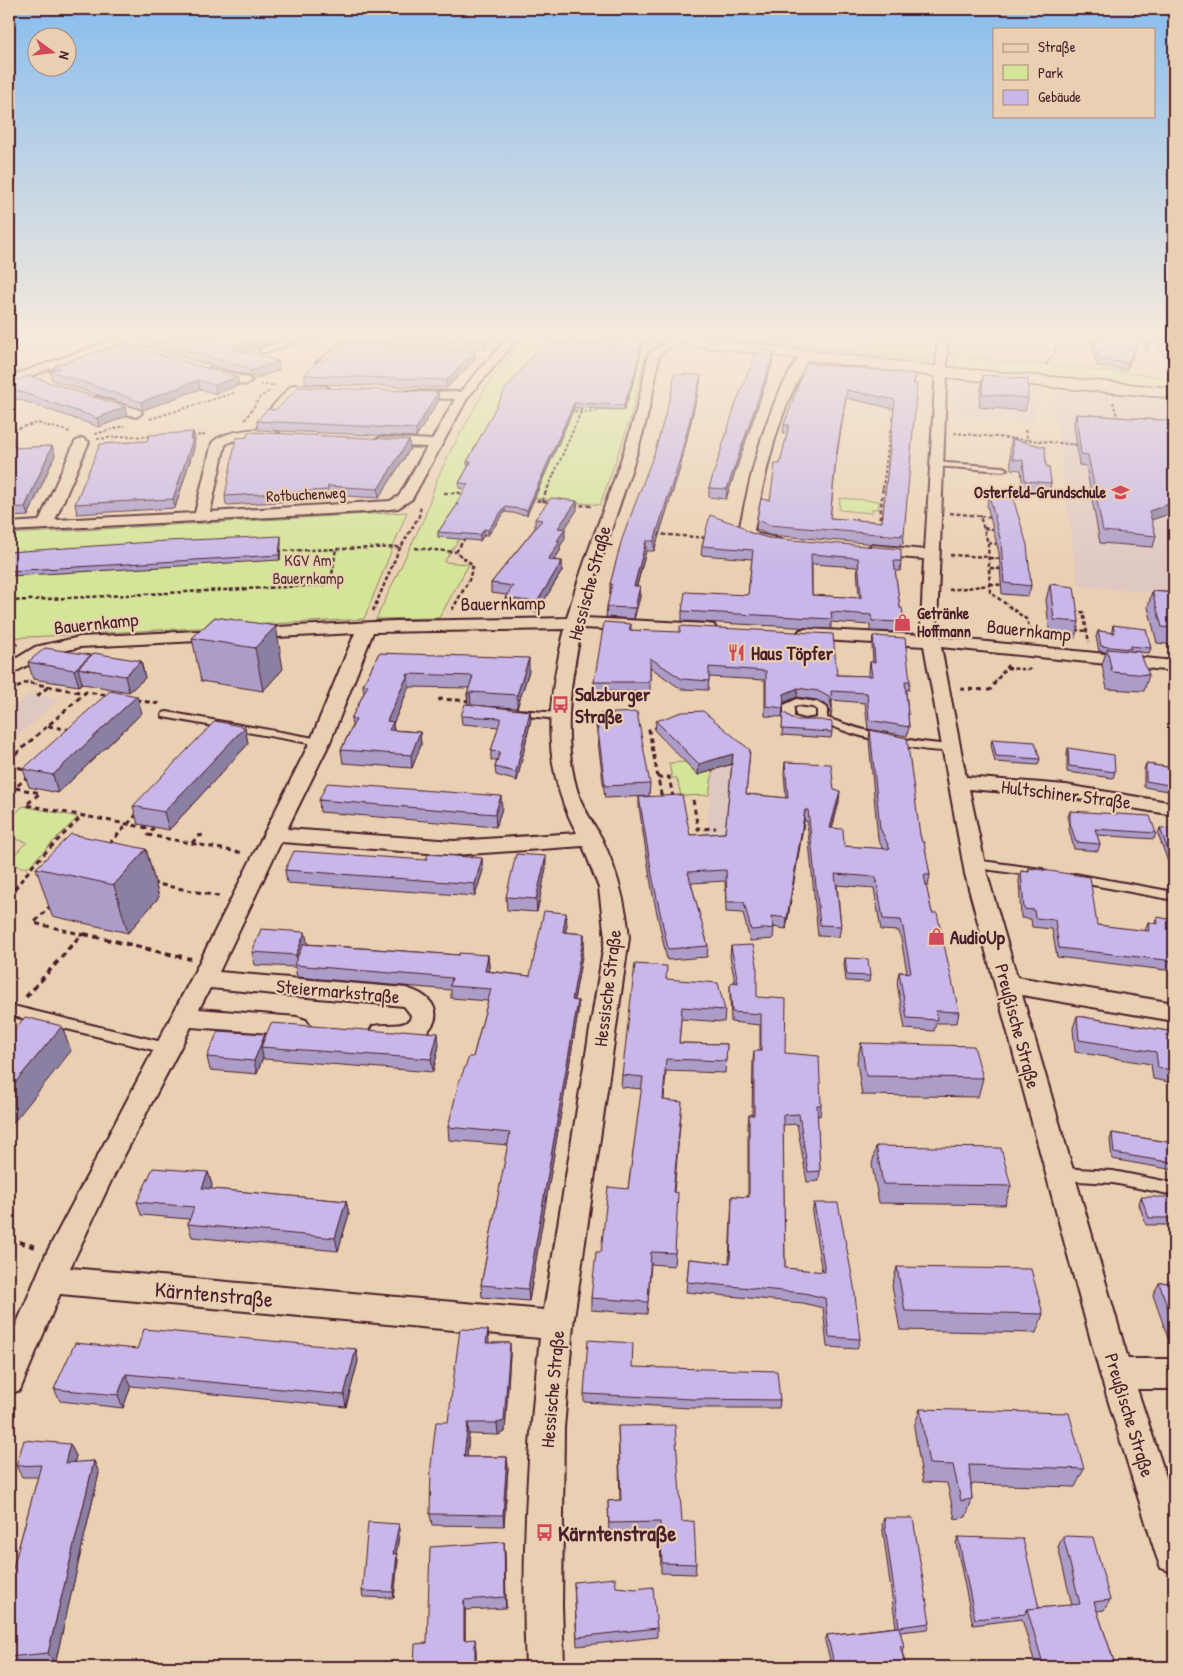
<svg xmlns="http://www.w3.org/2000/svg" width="1183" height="1676" font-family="'Patrick Hand',sans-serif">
	<rect width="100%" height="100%" fill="#ead0b2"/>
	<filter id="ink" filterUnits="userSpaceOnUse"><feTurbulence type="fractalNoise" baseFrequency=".02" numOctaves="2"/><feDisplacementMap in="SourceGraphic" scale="10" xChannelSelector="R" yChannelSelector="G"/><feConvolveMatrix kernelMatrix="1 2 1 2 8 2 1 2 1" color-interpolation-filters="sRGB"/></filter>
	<g filter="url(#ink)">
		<!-- built -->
		<g fill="#e0c8c2">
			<polygon points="962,382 991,383 991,388 1032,391 1034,422 954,415 956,384"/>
			<polygon points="1052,390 1174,399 1174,595 1078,586"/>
			<polygon points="29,694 61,699 9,744 9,711"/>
			<polygon points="683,721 748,759 728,800 729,806 743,837 706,834 713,770 698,775 654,730"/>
		</g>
		<!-- green -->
		<g fill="#d4e498" stroke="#8f8262">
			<polygon points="527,335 610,335 649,341 630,420 600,505 490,493 444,562 469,564 439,618 376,619 425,516 437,479 451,450 490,381"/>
			<polygon points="667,335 718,335 931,362 928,366"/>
			<polygon points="756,335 930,335 930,358 806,344"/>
			<polygon points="953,356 1156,376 1174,380 1174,390 1056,381 957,370"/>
			<polygon points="840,498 879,501 878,509 872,509 872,513 839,510"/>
			<polygon points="407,512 364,619 9,638 9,534"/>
			<polygon points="686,762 698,775 713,770 709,795 681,796 677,778 672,778 669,763"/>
			<polygon points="23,806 78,817 27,868 9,864 9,860 27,842 9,838 9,820"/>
		</g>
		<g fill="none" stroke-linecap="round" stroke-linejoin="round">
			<defs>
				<g id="service">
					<polygon points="933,462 1003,467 1007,469 1003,471 936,466 933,466"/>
					<path d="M797 699 817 702 827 708V718C868 733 908 742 951 745L956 748C945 758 870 739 854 734 844 731 834 726 824 724 812 721 798 732 784 718V705ZM798 705 812 707 817 709V718L805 720 794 717V707Z"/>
					<polygon points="517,710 560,713 565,716 560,719 514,715 512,713"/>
					<polygon points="167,712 320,739 325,742 320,745 163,717 162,715 163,713"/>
					<polygon points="974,860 1042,869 1048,873 1042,877 970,867 968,864"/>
					<polygon points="1075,874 1174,892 1174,900 1071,881 1069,878 1071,875"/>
					<polygon points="9,1005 166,1043 171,1044 173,1048 171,1052 166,1053 9,1015"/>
					<polygon points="1060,1168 1113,1171 1174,1183 1174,1195 1113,1183 1060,1180 1055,1178 1053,1174 1055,1170"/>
				</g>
				<g id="minor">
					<polygon points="126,335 142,335 9,384 9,377"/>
					<path d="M510 335H521L468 397 412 499 398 508 366 512 9 531V523L39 521 75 442 82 438 89 442 55 520 195 513 212 443C222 430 272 424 282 436 273 446 242 431 225 445L210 512 390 501 399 496 427 447 381 445 374 441 381 437 432 440 455 399 411 398 405 394 407 391 460 392Z"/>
					<polygon points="938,335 948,335 937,626 939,637 1174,661 1174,671 941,647 966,777 1066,785 1174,803 1174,815 1066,797 969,789 987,874 1017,977 1174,1003 1174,1021 1022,995 1128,1359 1174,1359 1174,1389 1137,1389 1174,1501 1174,1573 1161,1568 1156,1555 1100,1374 965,874 924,646 806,639 800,638 797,634 800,630 806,629 922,635 921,626 924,559 872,555 864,550 872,545 925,550"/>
					<polygon points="294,336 299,339 298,341 264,353 258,350"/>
					<path d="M674 336 679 339 678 341 659 355C648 445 606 530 584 618L708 624 714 625 716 629 714 633 708 634 582 628C569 683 561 745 580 799 586 813 595 826 602 839 617 871 626 903 629 938L573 1325 564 1428 562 1606 564 1667H526C521 1558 528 1446 540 1338L60 1294 20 1390 9 1394V1342L46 1254 191 979 310 742 355 633 80 647 47 655 9 675V663L35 647 80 637 394 621 567 618C591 530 635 445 648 354ZM565 629C547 702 540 765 577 833L454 841 287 829 330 742 373 632ZM281 842 454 855 583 846 599 888 605 938 544 1310 70 1268 112 1179 191 1027 297 1035 306 1032 310 1026 306 1020 297 1017 199 1009 210 988 404 1006 411 1015 410 1020C400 1028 386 1023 373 1026L369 1033 373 1040C427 1056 464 1005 406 988L219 972Z"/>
					<polygon points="345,341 375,344 381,347 375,350 347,348 324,367 316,367 316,363"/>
					<path d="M805 353 811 356C778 410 766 469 754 530L758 534 780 539 783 542 775 547 748 540 739 531C752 469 765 407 801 354Z"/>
					<polygon points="210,368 249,378 251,381 245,385 206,373 204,371"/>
					<polygon points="295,385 325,386 331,390 325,394 298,393 279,414 271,414 269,411 271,408 291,386"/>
					<polygon points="98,397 140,410 142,413 136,417 94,404 92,401 94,398"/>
				</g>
				<polygon id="tertiary" points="639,335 682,335 940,367 1174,388 1174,398 940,377 646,339"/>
			</defs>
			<!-- service casing -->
			<use href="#service" stroke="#4a1f2b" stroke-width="4"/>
			<!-- minor casing -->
			<use href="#minor" stroke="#4a1f2b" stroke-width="4"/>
			<!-- tertiary casing -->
			<use href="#tertiary" stroke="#4a1f2b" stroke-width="3"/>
			<!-- path-far3 -->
			<g stroke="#4a1f2b" stroke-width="2" stroke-dasharray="3 2" stroke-linecap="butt">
				<polyline points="576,335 614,340 615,347"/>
				<polyline points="1056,335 1056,345"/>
				<polyline points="308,342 326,339"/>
				<polyline points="564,344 571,335"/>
				<polyline points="1046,365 1055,352 1056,346"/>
				<polyline points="260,385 276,385"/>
				<polyline points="9,402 20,399"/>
				<polyline points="1113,402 1118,420"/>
				<polyline points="569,411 597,412 598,406"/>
				<polyline points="150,419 234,393"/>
				<polyline points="245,420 260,397 271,390"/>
				<polyline points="1025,430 1028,440"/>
				<polyline points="9,431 37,423 71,432"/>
				<polyline points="954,433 1080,445"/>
				<polyline points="95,434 125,426"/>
				<polyline points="192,436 205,435"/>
				<polyline points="97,439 126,436 153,437"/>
				<polyline points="548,488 581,412"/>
				<polyline points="883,488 890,430"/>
			</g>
			<!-- path-far2 -->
			<g stroke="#4a1f2b" stroke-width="2.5" stroke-dasharray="4 2.5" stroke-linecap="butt">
				<polyline points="444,493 466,493"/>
				<polyline points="530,500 551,502"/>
				<polyline points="542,501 548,487"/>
				<polyline points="574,505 593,506"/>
				<polyline points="950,513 980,516 988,543 990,592 1026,619 1034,637"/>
				<polyline points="980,516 994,518"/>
				<polyline points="879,525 883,487"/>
				<polyline points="984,528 993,529"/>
				<polyline points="656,534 707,538"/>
				<polyline points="988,543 997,544"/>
				<polyline points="415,548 456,552"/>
				<polyline points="278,551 402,547"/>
				<polyline points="950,555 989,557"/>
				<polyline points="989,558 1004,559"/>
				<polyline points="990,568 1001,569"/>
				<polyline points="990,584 1001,585"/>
				<polyline points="949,590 990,585"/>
				<polyline points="9,601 324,585 331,582 336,548"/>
				<polyline points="452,610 469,580 473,565 456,552 465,538"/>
				<polyline points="373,611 398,552 419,516 421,506"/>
				<polyline points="1074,612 1083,612 1089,642"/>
				<polyline points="1075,630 1087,631"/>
				<polyline points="9,645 18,644"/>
				<polyline points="1007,668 1033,670"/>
				<polyline points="24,684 27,682 37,684"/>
				<polyline points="994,684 1008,665"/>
			</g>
			<!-- path-far1 -->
			<g stroke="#4a1f2b" stroke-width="3" stroke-dasharray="5 4" stroke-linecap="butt">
				<polyline points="30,683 85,693"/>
				<polyline points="960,689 990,690 995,683"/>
				<polyline points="9,692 26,683"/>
				<polyline points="37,696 48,687"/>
				<polyline points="136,700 160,704"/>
				<polyline points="439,701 440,699 471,701"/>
				<polyline points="48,726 71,730"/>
				<polyline points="659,727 649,730 662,799"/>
				<polyline points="9,760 86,692 108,695"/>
				<polyline points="9,766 26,769"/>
				<polyline points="28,776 15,788 40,793 26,805 153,829 148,835 243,853"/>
				<polyline points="658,778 669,777 673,797"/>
				<polyline points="693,800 698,829 716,828"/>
				<polyline points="192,843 198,836 204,835"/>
				<polyline points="109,844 139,812"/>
				<polyline points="152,883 222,897"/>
				<polyline points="9,896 35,863 82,816"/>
				<polyline points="51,905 34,923 89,936"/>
				<polyline points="80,936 82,934"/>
			</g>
			<!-- path -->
			<g stroke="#4a1f2b" stroke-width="4" stroke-dasharray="6 4.5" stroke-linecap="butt">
				<polyline points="84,934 191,959"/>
				<polyline points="26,997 82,934"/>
				<polyline points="9,1239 39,1248"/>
			</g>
			<!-- service -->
			<use href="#service" fill="#ead0b2" fill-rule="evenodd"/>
			<!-- minor -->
			<use href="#minor" fill="#ead0b2" fill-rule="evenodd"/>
			<!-- tertiary -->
			<use href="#tertiary" fill="#ead0b2" fill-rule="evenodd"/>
		</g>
		<!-- wall -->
		<g fill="#ac9dc8" stroke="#4a1f2b" fill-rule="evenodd">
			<polygon points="150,335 271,335 272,343 245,352 278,361 279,370 252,380 250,376 143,346 142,338"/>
			<polygon points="355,335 494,335 487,343 487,348 485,349 355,341"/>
			<polygon points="1089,335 1142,335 1126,370 1097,366"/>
			<polygon points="1143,335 1174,335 1174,369 1152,338 1146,351"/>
			<polygon points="643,337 643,341 635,377 624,410 574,408 527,515 505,512 488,535 484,535 480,541 438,537 438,532 456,507 456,504 465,489 459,488 459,483 468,467 467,462 617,345"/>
			<polygon points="123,344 239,385 216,394 200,389 143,410 52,380 50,371 55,370 54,366"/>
			<polygon points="475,352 475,360 447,388 306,384 304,375 324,361"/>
			<polygon points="774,353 773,361 726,499 709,497 709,488 759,354"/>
			<path d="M806 363 916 374 914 384 904 534 903 544H900V546L769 535 756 529 757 519 770 500 780 464 787 434H783L784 425ZM846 398 894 409 882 522 830 518 836 462Z"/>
			<polygon points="983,375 1028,398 1025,411 979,407 981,388"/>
			<polygon points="9,382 127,416 99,427 9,396"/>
			<polygon points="700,383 680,468 654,551 646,551 637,586 640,597 634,619 606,617 607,607 610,595 610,584"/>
			<polygon points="439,400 416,437 258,430 257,421 275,410"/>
			<polygon points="1076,414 1174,421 1174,518 1170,517 1169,514 1151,520 1156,536 1153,547 1100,543 1086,466 1079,465 1074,424"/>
			<polygon points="193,432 195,440 194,444 194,448 175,508 77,514 75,504 147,441"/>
			<polygon points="9,439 16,448 52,446 55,455 28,516 9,517"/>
			<polygon points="1012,439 1046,466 1051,483 1049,493 1023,491 1021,470 1011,469 1010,448"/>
			<polygon points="410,449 379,498 329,495 329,499 226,505 225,496"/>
			<polygon points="989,495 1031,586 1028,596 1002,594 999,553 987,505"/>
			<polygon points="577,510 564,529 565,539 560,546 560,551 554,560 562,561 562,571 537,612 505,608 505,598 507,595 491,593 491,583 535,528 535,519"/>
			<path d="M748 532 768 538 901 561 900 571H895L900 608 904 622 902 632 870 631V625L831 622V629L682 621V611L748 595 752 559 701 555 702 546ZM812 564 857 567 859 598 812 595Z"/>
			<polygon points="281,541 280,560 9,576 9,552"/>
			<polygon points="1050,584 1079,622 1075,638 1050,636 1046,600"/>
			<polygon points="1152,591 1174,593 1174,645 1157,643 1148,607"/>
			<polygon points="215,617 283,669 263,691 201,681 192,638"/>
			<polygon points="631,624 631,630 837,675 869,676 869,671 870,662 873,662 872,645 873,636 910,681 909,690 906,690 909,727 907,736 868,729 865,703 832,700 832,708 831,717 828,706 817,700 797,697 783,703 782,717 765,716 765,680 709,677 708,690 681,689 650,667 650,692 594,691 594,682"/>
			<polygon points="1113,625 1151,648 1149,653 1131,651 1149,675 1144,691 1107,689 1102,665 1106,652 1099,651 1096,637 1098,631 1112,633 1112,631"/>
			<polygon points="379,653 529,671 517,708 481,706 530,711 531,719 517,781 496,775 495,767 497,760 491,760 491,751 499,727 462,724 461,716 468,704 467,694 469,688 409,687 393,724 394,730 420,732 421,745 412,768 343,763 341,750 352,726 351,719 364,693 363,685"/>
			<polygon points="91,655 91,656 141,661 145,678 129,692 83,684 82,683 79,686 33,679 28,662"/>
			<polygon points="783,712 795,720 832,732 831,738 782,735"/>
			<polygon points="142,713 58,793 29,787 23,769"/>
			<polygon points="596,714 650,784 649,796 605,798 596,725"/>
			<polygon points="656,721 750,750 746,794 786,798 784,773 785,762 834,790 839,802 832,829 844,846 883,849 878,839 869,740 870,730 920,835 930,875 928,886 926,886 932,913 959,1012 957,1023 936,1023 934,1031 905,1029 897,983 899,972 907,972 901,939 899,931 881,930 874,888 837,885 841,926 839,937 818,936 807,821 804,821 786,929 774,927 773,939 750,941 743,913 726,912 725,881 691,883 708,946 707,957 667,960 652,890 639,807 639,797 690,835 725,833 732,764 698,775 655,731"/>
			<polygon points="245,727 248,744 169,830 138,824 133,806"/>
			<polygon points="992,739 1040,759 1038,765 995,762 991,745"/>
			<polygon points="1068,748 1115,772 1113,778 1067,772 1067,754"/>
			<polygon points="1146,764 1174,768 1174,792 1144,787 1144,769"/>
			<polygon points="319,800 502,808 496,827 320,812"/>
			<polygon points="1070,811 1156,833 1154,839 1097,835 1100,844 1098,851 1074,849 1069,829 1068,817"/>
			<polygon points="1160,828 1174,829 1174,870 1171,870 1158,834"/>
			<polygon points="146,849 159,897 128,933 52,916 36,868"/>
			<polygon points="546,868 537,912 507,910 506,897"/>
			<polygon points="1029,868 1097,925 1145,931 1148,922 1155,923 1157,917 1174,922 1174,971 1057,957 1052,929 1032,927 1031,919 1021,918 1019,880 1021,871 1028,872"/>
			<polygon points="285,870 483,870 475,896 287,883"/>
			<polygon points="567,925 565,932 584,934 584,945 574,1000 578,1001 578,1013 529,1301 482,1297 481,1285 508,1145 449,1140 448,1127 473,1057 488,1001 451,998 451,990 297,977 295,967 255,965 252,952 305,932 307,944 459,955 488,955 489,967 488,971 530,976"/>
			<polygon points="731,946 785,1053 821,1105 820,1116 817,1115 820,1171 819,1181 807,1182 797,1124 783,1125 785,1268 822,1272 812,1213 814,1203 860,1339 857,1349 827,1347 823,1308 803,1303 686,1292 689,1259 729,1263 732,1196 748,1197 748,1125 749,1115 752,1115 753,1061 754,1051 760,1051 760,1025 731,1022 730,996 730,986 735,983 730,956"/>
			<polygon points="845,958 870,976 869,982 846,981 844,964"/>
			<polygon points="666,979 725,1010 724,1022 681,1019 679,1043 727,1044 725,1073 666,1071 664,1100 681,1114 674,1192 675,1253 674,1266 651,1264 647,1314 591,1310 591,1298 601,1252 628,1189 642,1089 621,1087 622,1075"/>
			<polygon points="1077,1016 1174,1032 1174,1083 1153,1079 1151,1064 1075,1052 1073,1028"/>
			<polygon points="265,1036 439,1045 433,1072 264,1059 263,1057 257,1074 210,1070 207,1057"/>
			<polygon points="861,1043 983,1078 978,1097 862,1095 857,1062"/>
			<polygon points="1112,1133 1174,1143 1174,1170 1112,1159 1110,1140"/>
			<polygon points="876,1146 1011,1186 1005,1205 879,1203 872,1165"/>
			<polygon points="208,1172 212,1185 211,1189 346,1201 349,1214 338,1251 192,1237 188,1224 189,1219 141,1215 137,1202"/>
			<polygon points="1141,1197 1174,1206 1174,1225 1146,1225 1139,1204"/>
			<polygon points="897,1267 1043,1314 1036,1333 900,1330 892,1286"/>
			<polygon points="1174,1282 1174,1338 1168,1338 1153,1295 1159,1283"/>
			<polygon points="488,1330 488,1343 510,1343 510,1355 505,1432 498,1435 469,1434 467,1457 507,1457 508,1468 504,1526 432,1525 430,1514 448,1422"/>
			<polygon points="137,1349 356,1349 358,1361 346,1407 131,1386 123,1408 60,1401 54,1389"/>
			<polygon points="632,1367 780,1400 779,1408 691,1408 584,1402 584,1394"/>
			<polygon points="920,1409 1084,1469 1075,1487 971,1484 972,1499 966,1517 955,1519 947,1483 923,1482 914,1427"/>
			<polygon points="618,1426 682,1522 696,1564 695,1574 661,1573 660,1532 609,1533 608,1501 620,1500"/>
			<polygon points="70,1444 76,1456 74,1463 94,1461 99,1473 55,1664 21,1667 9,1667 9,1583 38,1477 22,1477 16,1466"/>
			<polygon points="884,1518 930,1623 928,1629 900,1632 904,1646 902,1651 906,1667 832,1667 825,1641 827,1635 896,1627 882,1524"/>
			<polygon points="399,1524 400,1530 396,1554 398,1560 394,1598 363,1597 362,1591"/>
			<polygon points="1063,1536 1110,1600 1104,1610 1097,1611 1116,1667 1036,1667 1022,1619 973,1625 956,1543 958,1537 1038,1608 1072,1605 1058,1547"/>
			<polygon points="504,1542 505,1553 506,1608 465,1610 465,1640 476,1650 476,1667 414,1667 427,1643"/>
			<polygon points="574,1582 657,1628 657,1637 577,1646"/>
		</g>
		<!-- shaded-wall -->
		<g fill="#8c80a2" stroke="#4a1f2b">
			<polygon points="269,335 271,335 272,343 232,356 231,348"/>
			<polygon points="486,335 494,335 487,343 487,348 485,349 485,341 482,339"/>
			<polygon points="1141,335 1142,335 1126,370 1128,363"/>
			<polygon points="1152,335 1153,335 1152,338 1146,351 1148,343"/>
			<polygon points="643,337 643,341 635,377 624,410 624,405"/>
			<polygon points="475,352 475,360 447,388 446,380"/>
			<polygon points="774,353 773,361 726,499 727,489"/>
			<polygon points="278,361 279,370 252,380 251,371"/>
			<polygon points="701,375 700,383 680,468 654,551 654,541"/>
			<polygon points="237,377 239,385 216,394 215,385"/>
			<polygon points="198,380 200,389 143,410 141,402"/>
			<polygon points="438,392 439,400 416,437 416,429"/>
			<polygon points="574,403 574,408 527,515 527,510"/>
			<polygon points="125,407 127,416 99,427 97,418"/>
			<polygon points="193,432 195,440 194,444 194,448 175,508 173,499"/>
			<polygon points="409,440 410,449 379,498 378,489"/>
			<polygon points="52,446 55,455 28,516 25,507"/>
			<polygon points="577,501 577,510 559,538 558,528"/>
			<polygon points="1172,503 1169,514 1145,522 1149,511"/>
			<polygon points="505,507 505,512 488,535 488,530"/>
			<polygon points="484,529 484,535 480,541 480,535"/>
			<polygon points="565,529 565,539 560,546 560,551 548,569 548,560 557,541"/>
			<polygon points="281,536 281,541 280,560 279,555"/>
			<polygon points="646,541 646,551 634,596 634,586"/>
			<polygon points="562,561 562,571 537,612 537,602"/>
			<polygon points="640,586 640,597 634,619 635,608"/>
			<polygon points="276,626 283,669 263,691 255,648"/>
			<polygon points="91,655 95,671 78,668 82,683 79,686 74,670"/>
			<polygon points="529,658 529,671 517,708 517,695"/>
			<polygon points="141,661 145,678 129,692 125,676"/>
			<polygon points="408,674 409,687 393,724 394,735 391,743 387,721"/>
			<polygon points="798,688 797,697 783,703 784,694"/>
			<polygon points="470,692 471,705 468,707 467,694"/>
			<polygon points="137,696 142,713 58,793 53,775"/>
			<polygon points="530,711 531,719 517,781 516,772"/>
			<polygon points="245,727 248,744 169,830 164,812"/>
			<polygon points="420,732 421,745 412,768 411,755"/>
			<polygon points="733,754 732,764 698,775 699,764"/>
			<polygon points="840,791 839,802 829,839 830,828"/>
			<polygon points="501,796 502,808 496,827 495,814"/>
			<polygon points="805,810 804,821 786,929 787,918"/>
			<polygon points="146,849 159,897 128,933 114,885"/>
			<polygon points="546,856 546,868 537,912 536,899"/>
			<polygon points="482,858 483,870 475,896 475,884"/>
			<polygon points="566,913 567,925 563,944 563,932"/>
			<polygon points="305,932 308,945 298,965 296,955"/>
			<polygon points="584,934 584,945 572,1012 572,1000"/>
			<polygon points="488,955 489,967 485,983 485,971"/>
			<polygon points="578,1001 578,1013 529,1301 528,1289"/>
			<polygon points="62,1026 71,1051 9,1128 9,1090"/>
			<polygon points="438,1033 439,1045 433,1072 431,1059"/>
			<polygon points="265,1034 267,1047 261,1047 263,1057 257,1074 254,1061"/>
			<polygon points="208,1172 212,1185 206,1201 202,1188"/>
			<polygon points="346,1201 349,1214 338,1251 335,1238"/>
			<polygon points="488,1330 489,1341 487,1355 486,1343"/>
			<polygon points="510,1343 510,1355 505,1432 498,1435 497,1423"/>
			<polygon points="356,1349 358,1361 346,1407 344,1395"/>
			<polygon points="126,1374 131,1386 123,1408 118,1395"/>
			<polygon points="468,1423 469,1434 466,1468 464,1457"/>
			<polygon points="70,1444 76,1456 71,1475 65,1463"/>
			<polygon points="507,1457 508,1468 504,1526 503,1515"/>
			<polygon points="94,1461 99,1473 55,1664 48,1653"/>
			<polygon points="399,1524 400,1530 395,1560 393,1554"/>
			<polygon points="504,1542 505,1553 506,1608 505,1597"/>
			<polygon points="397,1554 398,1560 394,1598 393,1592"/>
			<polygon points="464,1600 465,1610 465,1650 464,1640"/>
			<polygon points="475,1639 476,1650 476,1667 475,1667"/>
		</g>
		<!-- building -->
		<g fill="#c8b7e8" stroke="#4a1f2b" fill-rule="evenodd">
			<polygon points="150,335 269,335 231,348 278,361 251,371 248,368 142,338"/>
			<polygon points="390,335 486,335 482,339 486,339 485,341"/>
			<polygon points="1093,335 1141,335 1128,363 1099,359"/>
			<polygon points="1147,335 1152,335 1148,343"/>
			<polygon points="1157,335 1174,335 1174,359"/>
			<polygon points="620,336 643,337 635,373 624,405 574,403 527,510 505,507 488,530 484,529 480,535 438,532 458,504 456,504 468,484 459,483 471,462 467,462 505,390 543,342 617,345"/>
			<polygon points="348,342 475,352 446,380 304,375 318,361 324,361"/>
			<polygon points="123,344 237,377 215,385 198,380 141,402 50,371 61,368 54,366"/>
			<polygon points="762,348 774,353 727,489 709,488 736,403 756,353 759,354"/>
			<path d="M806 363 916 374 913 384H917L904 534H901V536L769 525 757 519 761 499 770 500 775 464H780L789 425H784ZM847 390 895 400 882 522 830 518 836 456Z"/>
			<polygon points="674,374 701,375 680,459 654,541 646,541 634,586 640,586 635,608 607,607 612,584 610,584 622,539 655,451 673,387"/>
			<polygon points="983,375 1028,379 1028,398 982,394"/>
			<polygon points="30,376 125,407 97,418 9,388 9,382"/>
			<polygon points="298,387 438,392 416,429 257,421 267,409 275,410 279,407"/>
			<polygon points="1076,414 1174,421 1174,506 1173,506 1172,503 1149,511 1156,536 1103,531 1088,455 1081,454"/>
			<polygon points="193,432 190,439 193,439 173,499 75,504 100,444 147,441 149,435"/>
			<polygon points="248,432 409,440 378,489 328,486 328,490 225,496 236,438 247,437"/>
			<polygon points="12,433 15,448 52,446 25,507 9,508 9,439"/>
			<polygon points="1012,439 1045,447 1046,466 1049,467 1051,483 1025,481 1023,460 1013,459"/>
			<polygon points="989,495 1013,498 1027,545 1031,586 1004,583 1001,542"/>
			<polygon points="551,498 577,501 558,528 565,529 557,541 560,541 548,560 562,561 537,602 505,598 513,586 491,583 542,520 535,519"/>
			<path d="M710 515 741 526 748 532 768 538 901 549V561H894L900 608H902L904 622 872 621 871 615 831 612 832 619 682 611 685 592 748 595 753 550 702 546ZM811 554 858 558 861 598 812 595Z"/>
			<polygon points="281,536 279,555 9,571 9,552 166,541"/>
			<polygon points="1050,584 1074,587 1079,622 1054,620"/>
			<polygon points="1152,591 1174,593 1174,628 1162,627"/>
			<polygon points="215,617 276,626 255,648 192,638"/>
			<polygon points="604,622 631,624 629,630 680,632 680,626 833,634 837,675 872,676 870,662 875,662 873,636 905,638 910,681 905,681 909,727 869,720 867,693 831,691 832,708 829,697 818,691 798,688 784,694 783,708 766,706 766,671 709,667 709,681 682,679 650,658 650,682 594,682"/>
			<polygon points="1113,625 1146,629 1151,648 1130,646 1131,649 1101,646 1098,631 1115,633"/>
			<polygon points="45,648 91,655 74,670 28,662"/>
			<polygon points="1107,649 1140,652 1149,675 1112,672"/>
			<polygon points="94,653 141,661 125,676 78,668"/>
			<polygon points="379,653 529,658 517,695 470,692 467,694 473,676 408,674 387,721 393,722 389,730 420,732 411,755 341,750 356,719 351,719 368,685 363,685"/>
			<polygon points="110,691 137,696 53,775 23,769"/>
			<polygon points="465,704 530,711 516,772 495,767 500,752 491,751 501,718 461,716"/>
			<polygon points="703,711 750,750 746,794 788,798 785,762 831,764 834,790 840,791 830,828 843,829 844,846 890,849 880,828 870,730 907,738 920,835 922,842 924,842 930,875 924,875 932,913 937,913 959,1012 936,1011 937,1020 907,1018 899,972 911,973 903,928 901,920 883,919 876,877 835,874 841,926 820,925 808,810 805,810 787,918 771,916 774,928 751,930 744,902 727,902 726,870 688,872 708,946 668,949 653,880 639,797 682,795 690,835 725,833 733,754 699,764 656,721 682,712"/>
			<polygon points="637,712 650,784 605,786 596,714"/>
			<polygon points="783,712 795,720 820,720 832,722 832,732 782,729"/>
			<polygon points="215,721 245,727 164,812 133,806"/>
			<polygon points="992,739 1035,742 1040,759 996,756"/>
			<polygon points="1068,748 1114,755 1115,772 1069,766"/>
			<polygon points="1146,764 1174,768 1174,786 1146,781"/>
			<polygon points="327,783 501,796 495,814 319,800"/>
			<polygon points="1070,811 1150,816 1156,833 1095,829 1100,844 1076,842 1070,823"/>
			<polygon points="1160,828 1174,829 1174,864 1173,864"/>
			<polygon points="71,834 146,849 114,885 36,868"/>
			<polygon points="294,851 426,860 428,854 482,858 475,884 285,870"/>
			<polygon points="516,854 546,856 536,899 506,897"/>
			<polygon points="1029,868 1090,877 1097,925 1149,931 1148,922 1158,924 1157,917 1174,920 1174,961 1059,948 1055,920 1035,918 1034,910 1024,909 1021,871 1029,872"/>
			<polygon points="544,911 566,913 563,932 584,934 572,1000 578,1001 528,1289 481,1285 510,1133 448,1127 459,1082 469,1057 473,1057 491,989 450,986 452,978 294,965 303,944 459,955 459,953 488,955 485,971 530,976"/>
			<polygon points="261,929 305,932 296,955 252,952"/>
			<polygon points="753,945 757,964 757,997 786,999 785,1053 819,1056 821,1105 817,1105 820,1171 808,1172 799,1114 783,1115 785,1268 825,1272 814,1203 838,1203 854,1286 860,1339 829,1337 825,1298 804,1293 687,1282 689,1259 730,1263 732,1196 749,1197 749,1115 754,1115 754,1051 761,1051 761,1014 732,1012 730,986 732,982 738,983 731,946"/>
			<polygon points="845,958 868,959 870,976 847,975"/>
			<polygon points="635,964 667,966 666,979 718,983 725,1010 682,1007 679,1043 727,1044 726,1061 666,1059 663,1100 682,1102 673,1192 678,1193 675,1253 651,1252 648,1302 591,1298 596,1252 601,1252 608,1187 628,1189 643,1077 622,1075"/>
			<polygon points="1077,1016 1174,1032 1174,1070 1158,1068 1156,1052 1079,1040"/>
			<polygon points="25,1017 62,1026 9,1090 9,1036"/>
			<polygon points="271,1023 394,1032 402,1030 438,1033 431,1059 261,1047"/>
			<polygon points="218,1031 265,1034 254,1061 207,1057"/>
			<polygon points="861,1043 974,1046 983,1078 866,1076"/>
			<polygon points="1112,1133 1174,1143 1174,1163 1114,1153"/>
			<polygon points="876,1146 1001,1148 1011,1186 883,1184"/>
			<polygon points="153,1168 208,1172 202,1188 346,1201 335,1238 188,1224 194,1207 137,1202"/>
			<polygon points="1141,1197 1171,1197 1174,1206 1174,1218 1149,1218"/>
			<polygon points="897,1267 1031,1269 1043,1314 905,1311"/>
			<polygon points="1174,1282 1174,1325 1159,1283"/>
			<polygon points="144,1329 356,1349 344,1395 126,1374 118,1395 54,1389 75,1343 137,1349"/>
			<polygon points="460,1329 488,1330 486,1343 510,1343 504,1421 497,1423 468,1423 464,1457 507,1457 503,1515 430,1514 431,1465 436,1422 448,1422"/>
			<polygon points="588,1340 633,1343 632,1367 777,1371 780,1400 692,1399 584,1394"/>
			<polygon points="920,1409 1069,1413 1084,1469 969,1465 972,1499 961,1501 953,1465 929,1464"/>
			<polygon points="675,1425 682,1522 694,1521 696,1564 662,1563 660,1522 609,1523 608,1501 621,1500 618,1426"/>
			<polygon points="24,1440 70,1444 65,1463 94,1461 48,1653 9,1657 9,1583 41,1465 16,1466"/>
			<polygon points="884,1518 913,1518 930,1623 899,1627"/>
			<polygon points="368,1522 399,1524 393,1554 397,1554 393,1592 362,1591"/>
			<polygon points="1063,1536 1093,1537 1110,1600 1094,1602 1116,1667 1044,1667 1027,1609 1080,1604"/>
			<polygon points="958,1537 1023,1539 1039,1608 1027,1609 1025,1614 975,1619"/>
			<polygon points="504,1542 505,1597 464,1600 464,1640 475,1639 475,1667 414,1667 415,1644 427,1643 430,1547"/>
			<polygon points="615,1578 616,1587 635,1589 653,1587 657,1628 577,1637 574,1582"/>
			<polygon points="899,1627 904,1646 900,1646 906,1667 835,1667 827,1635"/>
			<polygon points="714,1665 714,1667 694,1667"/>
		</g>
	</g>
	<!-- sky -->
	<linearGradient id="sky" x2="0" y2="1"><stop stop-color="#89bdee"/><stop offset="0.59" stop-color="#f6eadc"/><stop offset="1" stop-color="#f6eadc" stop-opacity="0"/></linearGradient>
	<rect width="1183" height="570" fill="url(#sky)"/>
	<!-- icons -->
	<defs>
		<symbol id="school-bare" viewBox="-9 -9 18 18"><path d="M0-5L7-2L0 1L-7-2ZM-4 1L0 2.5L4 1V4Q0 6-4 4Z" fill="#d1495b" stroke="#ead0b2" stroke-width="2.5" paint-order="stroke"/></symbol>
		<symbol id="shop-bare" viewBox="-9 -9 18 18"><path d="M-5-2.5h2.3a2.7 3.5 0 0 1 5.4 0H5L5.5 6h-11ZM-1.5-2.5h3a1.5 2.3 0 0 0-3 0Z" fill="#d1495b" stroke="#ead0b2" stroke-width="2.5" paint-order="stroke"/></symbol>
		<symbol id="restaurant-bare" viewBox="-9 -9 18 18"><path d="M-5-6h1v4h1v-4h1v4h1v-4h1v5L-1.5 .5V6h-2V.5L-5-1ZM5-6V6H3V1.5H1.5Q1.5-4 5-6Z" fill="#d1495b" stroke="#ead0b2" stroke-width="2.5" paint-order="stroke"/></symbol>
		<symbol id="bus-bare" viewBox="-9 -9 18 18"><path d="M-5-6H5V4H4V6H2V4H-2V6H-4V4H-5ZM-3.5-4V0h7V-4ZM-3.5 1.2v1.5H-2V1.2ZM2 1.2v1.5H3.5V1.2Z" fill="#d1495b" stroke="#ead0b2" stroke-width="2.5" paint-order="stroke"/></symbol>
	</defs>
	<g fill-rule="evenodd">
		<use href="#school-bare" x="1108" y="480" width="25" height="25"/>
		<use href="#shop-bare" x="890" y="610" width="25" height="25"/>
		<use href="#restaurant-bare" x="724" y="640" width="25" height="25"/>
		<use href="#bus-bare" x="548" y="692" width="25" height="25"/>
		<use href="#shop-bare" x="924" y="924" width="25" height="25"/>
		<use href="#bus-bare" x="532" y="1520" width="25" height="25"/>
	</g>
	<g text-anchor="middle" stroke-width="4.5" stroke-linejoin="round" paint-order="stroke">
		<!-- far-poi labels -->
		<g font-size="16" font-weight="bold" fill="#4a1f2b" stroke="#ead0b2" text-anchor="end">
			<text x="1106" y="498">Osterfeld-Grundschule</text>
			<text x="917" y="619" text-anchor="start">Getränke<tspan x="917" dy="18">Hoffmann</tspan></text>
		</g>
		<!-- far-street labels -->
		<g font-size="16" fill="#4a1f2b" stroke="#ead0b2">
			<text transform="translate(306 494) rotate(-3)" y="6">Rotbuchenweg</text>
		</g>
		<!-- far-park labels -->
		<g font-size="16" fill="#583336" stroke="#ead0b2">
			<text x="308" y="566">KGV Am<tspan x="308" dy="18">Bauernkamp</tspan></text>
		</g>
		<!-- street labels -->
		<g font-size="19" fill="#4a1f2b" stroke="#ead0b2">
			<text transform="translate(589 583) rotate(-75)" y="7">Hessische Straße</text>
			<text transform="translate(503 603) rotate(-1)" y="7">Bauernkamp</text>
			<text transform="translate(96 623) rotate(-6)" y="7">Bauernkamp</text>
			<text transform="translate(1029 630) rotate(6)" y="7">Bauernkamp</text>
			<text transform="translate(1066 794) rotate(7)" y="7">Hultschiner Straße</text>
			<text transform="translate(607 988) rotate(-83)" y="7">Hessische Straße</text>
			<text transform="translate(338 991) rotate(5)" y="7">Steiermarkstraße</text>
			<text transform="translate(1018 1026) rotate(75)" y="7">Preußische Straße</text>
			<text transform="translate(552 1389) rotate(-85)" y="7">Hessische Straße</text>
			<text transform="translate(1130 1415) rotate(73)" y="7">Preußische Straße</text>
		</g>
		<!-- poi labels -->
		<g font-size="19" font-weight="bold" fill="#4a1f2b" stroke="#ead0b2" text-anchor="start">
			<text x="751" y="660">Haus Töpfer</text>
			<text x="575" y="701">Salzburger<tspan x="575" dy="22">Straße</tspan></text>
			<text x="950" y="944">AudioUp</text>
		</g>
		<!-- near-street labels -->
		<g font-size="22" fill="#4a1f2b" stroke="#ead0b2">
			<text transform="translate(214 1294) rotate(5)" y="8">Kärntenstraße</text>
		</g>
		<!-- near-poi labels -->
		<g font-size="22" font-weight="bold" fill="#4a1f2b" stroke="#ead0b2" text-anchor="start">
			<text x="558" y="1541">Kärntenstraße</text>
		</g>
	</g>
	<!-- margin -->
	<rect width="1183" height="1676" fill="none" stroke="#ead0b2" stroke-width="30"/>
	<rect x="15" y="15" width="1153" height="1646" fill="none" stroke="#4a1f2b" stroke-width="2" filter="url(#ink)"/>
	<!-- legend -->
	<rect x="993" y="28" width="162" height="90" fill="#ead0b2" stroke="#aa897c"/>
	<rect x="1003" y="44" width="25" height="8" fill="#ead0b2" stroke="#aa897c"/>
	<text x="1038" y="52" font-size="15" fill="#4a1f2b">Straße</text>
	<rect x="1003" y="65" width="25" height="15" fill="#d4e498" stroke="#aa897c"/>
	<text x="1038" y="78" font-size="15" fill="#4a1f2b">Park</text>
	<rect x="1003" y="90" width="25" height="15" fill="#c8b7e8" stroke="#aa897c"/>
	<text x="1038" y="102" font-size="15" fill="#4a1f2b">Gebäude</text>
	<!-- north arrow -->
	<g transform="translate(52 52) rotate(105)"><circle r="24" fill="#ead0b2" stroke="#aa897c"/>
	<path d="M0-4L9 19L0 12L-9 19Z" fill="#d1495b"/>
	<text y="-8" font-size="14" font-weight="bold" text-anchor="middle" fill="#4a1f2b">N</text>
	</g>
</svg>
